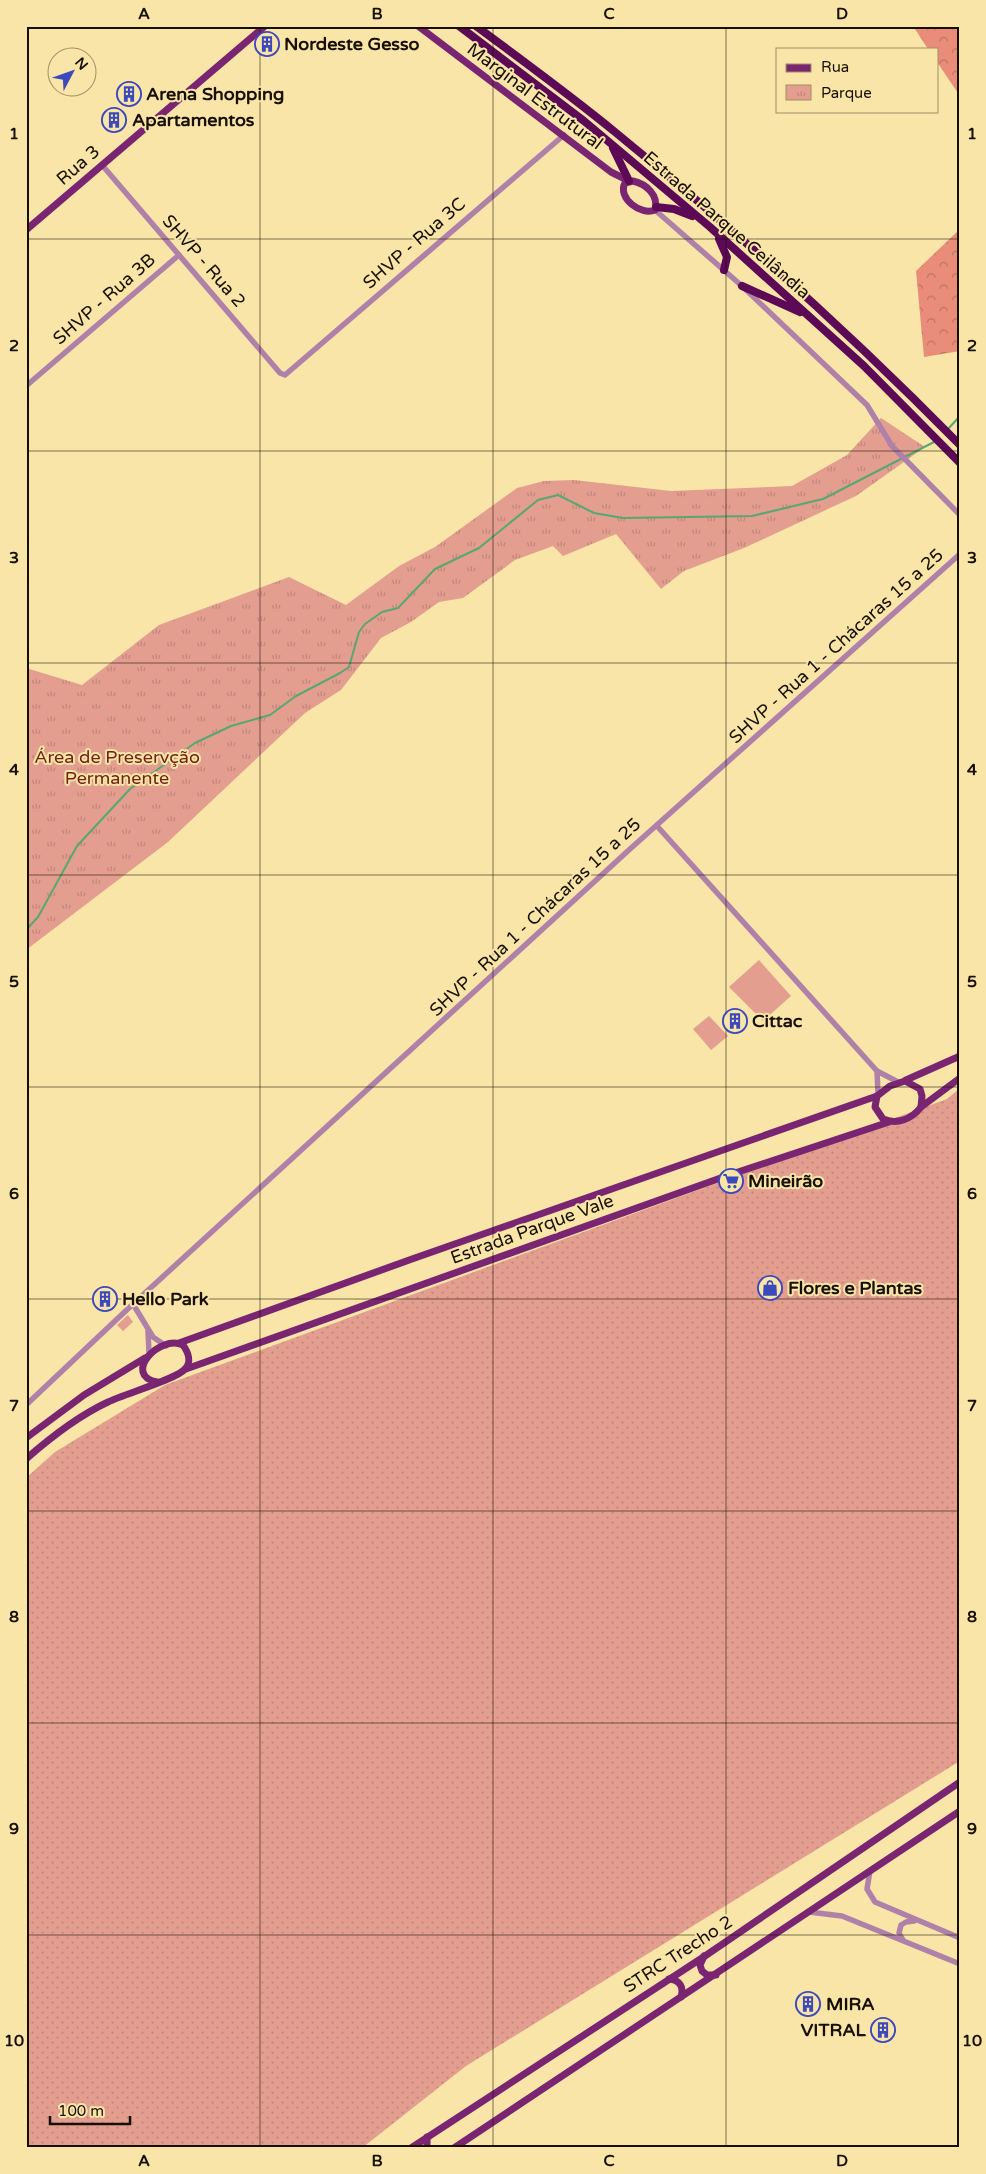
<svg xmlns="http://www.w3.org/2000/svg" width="986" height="2174" font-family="'Varela Round',sans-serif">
	<defs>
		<pattern id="grass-dots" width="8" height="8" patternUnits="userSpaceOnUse" patternTransform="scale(1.25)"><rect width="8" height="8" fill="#e39e90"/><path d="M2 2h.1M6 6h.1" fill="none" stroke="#c2877a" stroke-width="1.8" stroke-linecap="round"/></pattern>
		<pattern id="forest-crowns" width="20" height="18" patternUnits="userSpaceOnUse" patternTransform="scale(1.25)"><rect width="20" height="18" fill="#e98d7a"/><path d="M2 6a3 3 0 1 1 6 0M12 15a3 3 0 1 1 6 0" fill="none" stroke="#bc7262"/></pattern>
		<pattern id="park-tufts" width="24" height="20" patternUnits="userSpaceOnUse" patternTransform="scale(1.25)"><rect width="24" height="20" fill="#e39e90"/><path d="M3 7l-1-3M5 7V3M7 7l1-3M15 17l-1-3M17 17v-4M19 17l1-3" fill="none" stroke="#c2877a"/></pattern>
	</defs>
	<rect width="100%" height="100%" fill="#f9e5a8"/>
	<!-- grass -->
	<polygon fill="url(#grass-dots)" points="960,1088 960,1761 466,2066 362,2148 26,2148 26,1478 55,1452 165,1385 947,1099"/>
	<!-- forest -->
	<g fill="url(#forest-crowns)">
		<polygon points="913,26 960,26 960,96 937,62 937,49 928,49"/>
		<polygon points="960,229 960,351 924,357 916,271"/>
	</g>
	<!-- park -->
	<g fill="url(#park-tufts)">
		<polygon points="881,418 925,447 856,496 744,548 684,571 661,589 616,534 563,556 553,546 515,560 463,598 439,602 411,622 381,638 341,690 305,713 168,842 26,950 26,668 82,685 159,625 289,577 346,605 399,566 435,547 517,488 544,481 574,480 671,491 792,486 847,455"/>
		<polygon points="128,1315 133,1322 123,1331 117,1325"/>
	</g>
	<!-- pitch -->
	<g fill="#e39e90">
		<polygon points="759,960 791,996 763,1021 729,987"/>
		<polygon points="709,1016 728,1036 711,1050 693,1029"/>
	</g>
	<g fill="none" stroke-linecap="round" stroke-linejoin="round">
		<!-- stream -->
		<g stroke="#57a870" stroke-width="2">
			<polyline points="948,429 960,416"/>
			<polyline points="26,930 38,917 77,846 130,789 195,743 231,726 270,715 296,696 340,673 349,667 359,632 365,624 382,612 398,608 435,569 479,548 538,500 558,495 594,513 623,518 752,516 823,499 936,441"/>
		</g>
		<!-- minor -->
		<g stroke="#af80a8" stroke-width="5.5">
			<polyline points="102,165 280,373 285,375 564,135"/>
			<polyline points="655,210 742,286 867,405 892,446 960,515"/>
			<polyline points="26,386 179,255"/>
			<polyline points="657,826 877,1071 898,1082"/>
			<polyline points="877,1071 878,1094"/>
			<polyline points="148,1331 149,1353"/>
			<polyline points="166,1346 153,1337 133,1304 630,849 960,554"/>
			<polyline points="26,1405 133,1304"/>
			<polyline points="870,1871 867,1889 875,1902 960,1938"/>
			<polyline points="809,1912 842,1916 960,1964"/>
			<polyline points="903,1940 899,1933 901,1925 906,1922 914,1921"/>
		</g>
		<!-- major -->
		<g stroke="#7a2572" stroke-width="7">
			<polyline points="418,26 611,172 629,181"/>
			<path d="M633 181C646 184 659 195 655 210 641 216 617 198 625 183Z"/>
			<polyline points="26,230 265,26"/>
			<polyline points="906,1080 960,1056"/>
			<path d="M905 1081 920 1089 922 1096 921 1107C912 1119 897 1125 883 1119L875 1107 877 1096 890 1086Z"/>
			<polyline points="921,1107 960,1078"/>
			<polyline points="179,1343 412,1259 877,1096"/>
			<polyline points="186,1369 729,1175 889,1122"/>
			<polyline points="26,1438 84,1395 145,1358"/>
			<path d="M26 1459C51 1437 78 1416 108 1402 124 1394 177 1379 185 1369 192 1362 188 1352 183 1345 159 1334 122 1375 157 1382"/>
			<polyline points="704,1956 700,1965 702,1971 707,1975 716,1975"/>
			<path d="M669 1979C680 1980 684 1987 681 1997"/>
			<polyline points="411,2148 705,1956 960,1782"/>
			<polyline points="427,2148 427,2137"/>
			<polyline points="454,2148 960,1811"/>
		</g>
		<!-- highway -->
		<g stroke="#5d0a56" stroke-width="8">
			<polyline points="459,26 584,121 710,227 864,366 960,463"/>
			<path d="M476 26C523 61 570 95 615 132 735 230 851 334 960 445"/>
			<polyline points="613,148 629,181"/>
			<polyline points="656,207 674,209 692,216"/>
			<polyline points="719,239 727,257 724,270"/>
			<polyline points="742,286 800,312"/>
		</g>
	</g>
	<!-- grid -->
	<path fill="none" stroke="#171000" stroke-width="1" stroke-opacity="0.55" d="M260 26V2148M493 26V2148M726 26V2148M26 239H960M26 451H960M26 663H960M26 875H960M26 1087H960M26 1299H960M26 1511H960M26 1723H960M26 1935H960"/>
	<!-- icons -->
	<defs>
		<symbol id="building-ring" viewBox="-11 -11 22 22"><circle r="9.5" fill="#f9e5a8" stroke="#3b49bc" stroke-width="1.5"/><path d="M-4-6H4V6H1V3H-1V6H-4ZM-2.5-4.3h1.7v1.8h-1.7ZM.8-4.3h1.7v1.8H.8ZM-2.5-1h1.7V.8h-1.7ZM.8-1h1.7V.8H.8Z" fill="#3b49bc"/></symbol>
		<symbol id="supermarket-ring" viewBox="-11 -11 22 22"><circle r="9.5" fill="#f9e5a8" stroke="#3b49bc" stroke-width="1.5"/><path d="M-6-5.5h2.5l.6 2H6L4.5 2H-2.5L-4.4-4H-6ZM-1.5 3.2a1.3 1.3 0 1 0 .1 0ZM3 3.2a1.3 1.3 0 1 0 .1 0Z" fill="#3b49bc"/></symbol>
		<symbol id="shop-ring" viewBox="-11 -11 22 22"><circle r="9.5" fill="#f9e5a8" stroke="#3b49bc" stroke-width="1.5"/><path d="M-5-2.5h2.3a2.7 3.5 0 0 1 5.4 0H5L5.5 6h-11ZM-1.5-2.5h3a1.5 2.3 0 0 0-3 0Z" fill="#3b49bc"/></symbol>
	</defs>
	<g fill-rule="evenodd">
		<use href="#building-ring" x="253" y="30" width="28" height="28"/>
		<use href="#building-ring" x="115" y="80" width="28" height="28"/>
		<use href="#building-ring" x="100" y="106" width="28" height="28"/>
		<use href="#building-ring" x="721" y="1007" width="28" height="28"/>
		<use href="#supermarket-ring" x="717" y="1167" width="28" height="28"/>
		<use href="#shop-ring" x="756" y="1274" width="28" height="28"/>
		<use href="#building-ring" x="91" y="1285" width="28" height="28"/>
		<use href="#building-ring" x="794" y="1990" width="28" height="28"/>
		<use href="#building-ring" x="869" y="2016" width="28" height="28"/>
	</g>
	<g text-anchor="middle" stroke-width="4" stroke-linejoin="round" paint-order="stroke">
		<!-- poi labels -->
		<g font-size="18" font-weight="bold" fill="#171000" stroke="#f9e5a8" text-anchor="start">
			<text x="284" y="50">Nordeste Gesso</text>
			<text x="146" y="100">Arena Shopping</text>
			<text x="132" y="126">Apartamentos</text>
			<text x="752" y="1027">Cittac</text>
			<text x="748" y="1187">Mineirão</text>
			<text x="788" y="1294">Flores e Plantas</text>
			<text x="122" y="1305">Hello Park</text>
			<text x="826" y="2010">MIRA</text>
			<text x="866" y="2036" text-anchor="end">VITRAL</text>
		</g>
		<!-- street labels -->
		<g font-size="18" fill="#171000" stroke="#f9e5a8">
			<text transform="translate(535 96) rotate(37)" y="6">Marginal Estrutural</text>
			<text transform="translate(78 165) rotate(-41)" y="6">Rua 3</text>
			<text transform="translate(727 225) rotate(41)" y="6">Estrada Parque Ceilândia</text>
			<text transform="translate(414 243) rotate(-41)" y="6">SHVP - Rua 3C</text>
			<text transform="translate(204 261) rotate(49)" y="6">SHVP - Rua 2</text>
			<text transform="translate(104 299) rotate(-41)" y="6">SHVP - Rua 3B</text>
			<text transform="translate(836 646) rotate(-42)" y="6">SHVP - Rua 1 - Chácaras 15 a 25</text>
			<text transform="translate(535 917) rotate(-43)" y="6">SHVP - Rua 1 - Chácaras 15 a 25</text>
			<text transform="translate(532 1229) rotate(-20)" y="6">Estrada Parque Vale</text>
			<text transform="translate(678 1954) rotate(-33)" y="6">STRC Trecho 2</text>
		</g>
		<!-- park labels -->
		<g font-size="18" fill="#722113" stroke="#f9e5a8">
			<text x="117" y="763">Área de Preservção<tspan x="117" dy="21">Permanente</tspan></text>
		</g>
	</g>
	<!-- border -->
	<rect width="986" height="2174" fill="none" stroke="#f9e5a8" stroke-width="55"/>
	<!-- legend -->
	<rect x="776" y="48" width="162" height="65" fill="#f9e5a8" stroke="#9f9065"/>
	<rect x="786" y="64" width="25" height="8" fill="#7a2572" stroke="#9f9065"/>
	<text x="821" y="72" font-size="15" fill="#171000">Rua</text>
	<rect x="786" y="85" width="25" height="15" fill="url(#park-tufts)" stroke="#9f9065"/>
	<text x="821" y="98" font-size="15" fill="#171000">Parque</text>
	<!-- north arrow -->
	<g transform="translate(72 72) rotate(49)"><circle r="24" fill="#f9e5a8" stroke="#9f9065"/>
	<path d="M0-4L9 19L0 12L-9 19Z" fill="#3b49bc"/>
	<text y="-8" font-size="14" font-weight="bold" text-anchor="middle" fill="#171000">N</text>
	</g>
	<!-- scale -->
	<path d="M50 2116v8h80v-8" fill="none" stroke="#171000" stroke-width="2.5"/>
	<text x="58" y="2116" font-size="15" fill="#171000" stroke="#f9e5a8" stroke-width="4" paint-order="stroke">100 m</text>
	<rect x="28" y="28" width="930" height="2118" fill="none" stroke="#171000" stroke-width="2"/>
	<g font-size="16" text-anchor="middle" font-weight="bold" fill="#171000">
		<text x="144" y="19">A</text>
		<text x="377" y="19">B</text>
		<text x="609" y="19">C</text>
		<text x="842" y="19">D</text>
		<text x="14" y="139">1</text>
		<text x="972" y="139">1</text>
		<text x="14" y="351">2</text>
		<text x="972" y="351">2</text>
		<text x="14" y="563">3</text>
		<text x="972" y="563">3</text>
		<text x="14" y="775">4</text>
		<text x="972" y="775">4</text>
		<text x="14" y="987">5</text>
		<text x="972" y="987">5</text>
		<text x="14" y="1199">6</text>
		<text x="972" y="1199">6</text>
		<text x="14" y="1411">7</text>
		<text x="972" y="1411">7</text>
		<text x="14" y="1622">8</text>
		<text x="972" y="1622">8</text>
		<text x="14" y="1834">9</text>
		<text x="972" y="1834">9</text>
		<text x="14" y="2046">10</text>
		<text x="972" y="2046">10</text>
		<text x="144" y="2166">A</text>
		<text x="377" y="2166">B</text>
		<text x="609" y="2166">C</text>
		<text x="842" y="2166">D</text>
	</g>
</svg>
